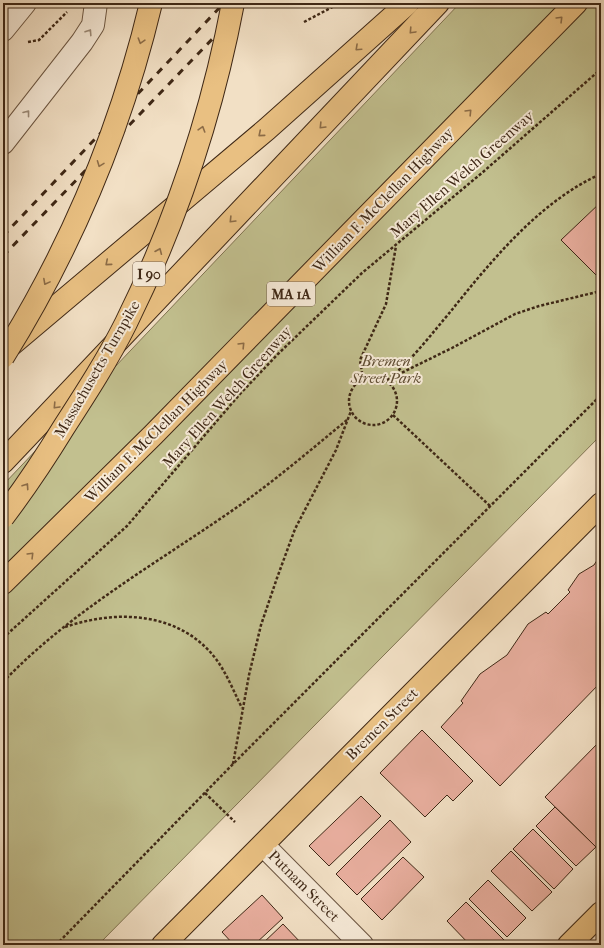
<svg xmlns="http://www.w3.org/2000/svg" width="604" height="948" font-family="'IM FELL French Canon',serif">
	<rect width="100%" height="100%" fill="#f2e0c5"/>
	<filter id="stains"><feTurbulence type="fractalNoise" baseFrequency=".005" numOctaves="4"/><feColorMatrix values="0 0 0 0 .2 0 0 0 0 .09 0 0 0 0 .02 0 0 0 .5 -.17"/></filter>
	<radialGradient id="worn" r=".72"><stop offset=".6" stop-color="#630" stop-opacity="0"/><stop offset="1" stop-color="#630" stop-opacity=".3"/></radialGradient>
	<!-- green -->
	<polygon fill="#c2c08f" stroke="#807452" points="460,3 601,3 601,435 98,945 3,945 3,485"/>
	<!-- building -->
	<g fill="#e8ae9e" stroke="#3f2816">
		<polygon points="601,202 601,280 561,240"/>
		<polygon points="601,554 601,682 500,786 441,727 463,703 461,701 480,674 507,655 528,624 546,612 548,614 570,592 568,590 579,574 594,565"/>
		<polygon points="422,730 473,781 453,801 447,795 425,817 380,773"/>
		<polygon points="601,740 601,842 596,847 545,797"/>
		<polygon points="361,796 381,816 329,866 309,846"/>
		<polygon points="555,807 596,847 576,866 536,826"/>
		<polygon points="390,820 411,842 357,895 336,874"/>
		<polygon points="533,829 573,869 554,889 513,849"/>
		<polygon points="511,851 552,892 532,911 491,871"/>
		<polygon points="403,857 424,877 382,920 361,899"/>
		<polygon points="488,880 526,918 507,937 469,899"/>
		<polygon points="262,895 283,918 254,945 234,945 222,932"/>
		<polygon points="466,902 504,940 499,945 470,945 447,921"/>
		<polygon points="283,924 303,945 261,945"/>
	</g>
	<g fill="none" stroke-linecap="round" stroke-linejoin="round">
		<defs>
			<g id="minor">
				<polyline points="3,30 25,3"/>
				<polyline points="3,143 82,42 93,25 96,3"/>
				<polyline points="263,845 362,945"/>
			</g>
			<g id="major">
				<polyline points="163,945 601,504"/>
				<polyline points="569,945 601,913"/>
			</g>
			<g id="highway">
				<polyline points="12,344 267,129 408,3"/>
				<polyline points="3,462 438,3"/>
				<polyline points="3,583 153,435 576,3"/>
			</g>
		</defs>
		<!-- minor casing -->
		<use href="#minor" stroke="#6c5642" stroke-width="24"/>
		<!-- major casing -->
		<use href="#major" stroke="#3f2816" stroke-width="24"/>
		<!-- highway casing -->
		<use href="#highway" stroke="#3f2816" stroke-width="24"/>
		<!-- path -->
		<g stroke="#3f2816" stroke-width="2.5" stroke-dasharray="3 2" stroke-linecap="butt">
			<polyline points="304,22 340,3"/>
			<polyline points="28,42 39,40 67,12"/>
			<circle cx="373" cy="401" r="24"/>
			<polyline points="393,377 452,348 515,314 539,306 601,291"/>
			<polyline points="363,379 360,360 386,304 396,246"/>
			<path d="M387 380C408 365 434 331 451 311 491 261 541 200 601 174"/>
			<polyline points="393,415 490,506"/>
			<path d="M65 627C118 609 180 612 216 659 227 674 234 692 242 708"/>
			<polyline points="3,638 127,526 240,394 278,354 362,273 483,172 601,69"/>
			<path d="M3 682C73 609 161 561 243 503 279 477 313 448 347 420"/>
			<polyline points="233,764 249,675 261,625 277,578 295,529 336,450 351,411"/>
			<polyline points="205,793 235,822"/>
			<polyline points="56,945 233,764 601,395"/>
		</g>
		<!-- minor -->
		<use href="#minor" stroke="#f7ebd9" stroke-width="22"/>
		<!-- major -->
		<use href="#major" stroke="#e9c082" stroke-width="22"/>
		<!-- highway -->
		<use href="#highway" stroke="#e9c082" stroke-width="22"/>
		<!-- rail -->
		<g stroke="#3f2816" stroke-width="3" stroke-dasharray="7 7" stroke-linecap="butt">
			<polyline points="3,236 224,3"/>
			<polyline points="3,256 247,3"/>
		</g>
		<defs>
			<g id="highway-bridge">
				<path d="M3 357C71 248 121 129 151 3"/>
				<path d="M3 517C25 488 45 458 64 427 86 393 108 359 126 323 176 222 212 114 233 3"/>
			</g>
		</defs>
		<!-- highway-bridge casing -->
		<use href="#highway-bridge" stroke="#3f2816" stroke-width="24" stroke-linecap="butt"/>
		<!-- highway-bridge -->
		<use href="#highway-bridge" stroke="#e9c082" stroke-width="22"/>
	</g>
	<!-- one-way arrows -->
	<defs><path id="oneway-chevron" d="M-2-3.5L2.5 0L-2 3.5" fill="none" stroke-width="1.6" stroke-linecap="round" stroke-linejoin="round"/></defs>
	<g stroke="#8c6c47">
		<use href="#oneway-chevron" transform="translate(560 19) rotate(-45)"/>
		<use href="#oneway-chevron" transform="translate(412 31) rotate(133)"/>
		<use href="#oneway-chevron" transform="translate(141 41) rotate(107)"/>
		<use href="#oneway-chevron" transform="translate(358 48) rotate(137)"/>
		<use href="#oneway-chevron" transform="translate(469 112) rotate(-46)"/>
		<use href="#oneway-chevron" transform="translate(322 126) rotate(134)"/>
		<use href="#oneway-chevron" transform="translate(202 129) rotate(-73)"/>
		<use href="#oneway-chevron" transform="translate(261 134) rotate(140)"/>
		<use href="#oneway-chevron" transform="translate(100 164) rotate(111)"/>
		<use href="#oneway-chevron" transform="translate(232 220) rotate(134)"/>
		<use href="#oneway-chevron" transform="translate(159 251) rotate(-67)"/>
		<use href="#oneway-chevron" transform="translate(108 263) rotate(140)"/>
		<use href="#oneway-chevron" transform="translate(46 282) rotate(118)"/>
		<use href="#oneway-chevron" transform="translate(242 345) rotate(-46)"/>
		<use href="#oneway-chevron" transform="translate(56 406) rotate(133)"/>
		<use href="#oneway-chevron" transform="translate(26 486) rotate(-56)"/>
		<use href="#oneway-chevron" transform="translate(31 555) rotate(-45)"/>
	</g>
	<g stroke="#9b8a78">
		<use href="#oneway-chevron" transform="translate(89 32) rotate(-57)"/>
		<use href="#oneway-chevron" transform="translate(27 113) rotate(-52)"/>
	</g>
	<g text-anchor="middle" stroke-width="4" stroke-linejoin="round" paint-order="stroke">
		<!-- shield labels -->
		<g fill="#f7ebd9" stroke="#766250" stroke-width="1">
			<rect x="133" y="262" width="32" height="24" rx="3"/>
			<rect x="267" y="282" width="48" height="24" rx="3"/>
		</g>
		<g font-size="14" font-weight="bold" fill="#3f2816">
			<text x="149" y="279">I 90</text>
			<text x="291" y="299">MA 1A</text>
		</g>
		<!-- street labels -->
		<g font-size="15" fill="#3f2816" stroke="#f7ebd9">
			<text transform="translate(462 174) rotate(-41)" y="5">Mary Ellen Welch Greenway</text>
			<text transform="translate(383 200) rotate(-46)" y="5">William F. McClellan Highway</text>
			<text transform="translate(97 369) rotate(-60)" y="5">Massachusetts Turnpike</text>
			<text transform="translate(227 397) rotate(-48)" y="5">Mary Ellen Welch Greenway</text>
			<text transform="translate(156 431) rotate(-45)" y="5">William F. McClellan Highway</text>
			<text transform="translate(382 724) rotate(-45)" y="5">Bremen Street</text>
			<text transform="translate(304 886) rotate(45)" y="5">Putnam Street</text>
		</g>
		<!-- park labels -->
		<g font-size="15" font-style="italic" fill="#604e34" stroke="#f7ebd9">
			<text x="386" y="366">Bremen<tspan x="386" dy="17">Street Park</tspan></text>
		</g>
	</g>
	<!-- margin -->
	<rect width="604" height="948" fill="none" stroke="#f2e0c5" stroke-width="16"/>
	<rect x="4" y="4" width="596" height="940" fill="none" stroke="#3f2816" stroke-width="2"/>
	<rect x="8" y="8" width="588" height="932" fill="none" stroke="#3f2816"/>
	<rect width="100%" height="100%" filter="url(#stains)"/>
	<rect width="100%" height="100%" fill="url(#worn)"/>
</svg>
